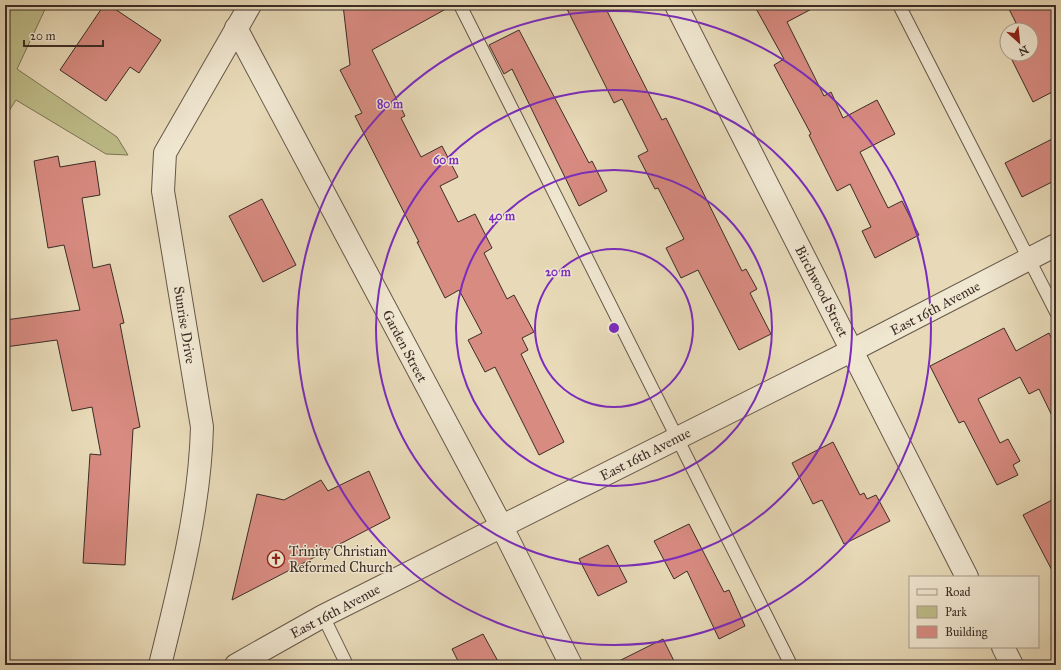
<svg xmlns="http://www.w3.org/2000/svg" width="1061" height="670" font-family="'IM FELL Great Primer',serif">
	<rect width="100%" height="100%" fill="#e8dab8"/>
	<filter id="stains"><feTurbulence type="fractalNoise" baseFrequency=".005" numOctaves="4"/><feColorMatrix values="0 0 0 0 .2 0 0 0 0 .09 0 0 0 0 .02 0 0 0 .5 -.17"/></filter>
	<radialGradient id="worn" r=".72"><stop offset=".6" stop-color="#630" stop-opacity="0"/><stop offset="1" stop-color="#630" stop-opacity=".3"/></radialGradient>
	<!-- green -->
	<polygon fill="#bebd89" stroke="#7c7458" points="5,5 47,5 17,69 117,137 128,155 106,154 16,100 5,117"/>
	<!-- building -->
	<g fill="#d88b81" stroke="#3b2c26">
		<polygon points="104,5 109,5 161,40 139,73 130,67 106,101 60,70"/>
		<polygon points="343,5 453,5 372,50 405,116 401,118 421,157 442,146 458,177 440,186 458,222 475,214 492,248 484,253 507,299 514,295 534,332 522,338 528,350 521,354 564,442 539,455 495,367 485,372 468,340 482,333 459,290 445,298 417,242 419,242 355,116 362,113 340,70 350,65"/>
		<polygon points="565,5 604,5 662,120 666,118 742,271 746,269 757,289 750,293 771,334 739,350 698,270 681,278 666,248 684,239 658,188 655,189 638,156 648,151 622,99 614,103"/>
		<polygon points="754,5 819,5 787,22 824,96 831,92 843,118 877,100 895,134 860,152 888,208 902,201 919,235 875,258 862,231 871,227 850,184 837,191 809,135 811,134 774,65 784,59"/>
		<polygon points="1007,5 1056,5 1056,90 1033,102 1009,54 1031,54 1031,30 1016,30 1019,29"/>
		<polygon points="519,30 589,163 592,161 607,191 579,206 512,69 504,74 489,45"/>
		<polygon points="1056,137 1056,180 1022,197 1005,163"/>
		<polygon points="58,156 60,167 95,161 100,195 82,198 93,268 110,264 124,323 120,324 140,427 133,429 125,565 83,563 90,454 101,455 92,407 72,411 57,340 5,347 5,320 80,310 64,245 48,248 34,161"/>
		<polygon points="262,199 296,265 263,282 229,216"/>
		<polygon points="1004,328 1016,351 1049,333 1056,347 1056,424 1039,389 1029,394 1020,377 978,399 1000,443 1008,439 1020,461 1013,465 1018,475 997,485 964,421 959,423 930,366"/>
		<polygon points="833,442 860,495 864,493 867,499 876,495 890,521 844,544 822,500 813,504 792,463"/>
		<polygon points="369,471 390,518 232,600 257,494 284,500 321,480 328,491"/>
		<polygon points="1056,498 1056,578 1023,515"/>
		<polygon points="689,524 724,592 729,590 745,626 719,639 687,571 674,579 654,541"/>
		<polygon points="608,545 627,582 598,596 579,559"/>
		<polygon points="483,634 500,665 460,665 452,649"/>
		<polygon points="663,639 676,665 611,665"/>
	</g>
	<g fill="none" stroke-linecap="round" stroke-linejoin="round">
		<defs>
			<g id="lane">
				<polyline points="460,5 791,665"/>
				<polyline points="899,5 1056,312"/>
				<polyline points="323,616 347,665"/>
			</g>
			<g id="street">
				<polyline points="676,5 967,577"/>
				<polyline points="236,28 502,527 571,665"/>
				<polyline points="1003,647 1012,665"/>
				<path d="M160 665C179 588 200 507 202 427L163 191 165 153 250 5"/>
				<polyline points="236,665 323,616 853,350 1056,245"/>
			</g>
		</defs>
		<!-- lane casing -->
		<use href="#lane" stroke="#66584a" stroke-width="14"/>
		<!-- street casing -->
		<use href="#street" stroke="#66584a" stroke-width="24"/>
		<!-- lane -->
		<use href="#lane" stroke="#f0e7d1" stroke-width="12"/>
		<!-- street -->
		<use href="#street" stroke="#f0e7d1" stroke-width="22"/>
	</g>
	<!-- distance rings -->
	<g fill="none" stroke="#7b2cbf" stroke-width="2">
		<circle cx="614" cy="328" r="79"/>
		<circle cx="614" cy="328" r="158"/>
		<circle cx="614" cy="328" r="238"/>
		<circle cx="614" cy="328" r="317"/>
	</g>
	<!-- icons -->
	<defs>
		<symbol id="church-ring" viewBox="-11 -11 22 22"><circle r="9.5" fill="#f0e7d1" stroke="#8f2418" stroke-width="1.5"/><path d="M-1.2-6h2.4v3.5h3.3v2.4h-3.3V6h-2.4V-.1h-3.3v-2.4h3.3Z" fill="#8f2418"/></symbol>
	</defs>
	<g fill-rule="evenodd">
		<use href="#church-ring" x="266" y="549" width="20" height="20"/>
	</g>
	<g text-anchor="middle" stroke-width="3" stroke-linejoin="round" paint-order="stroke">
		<!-- street labels -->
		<g font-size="14" fill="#3b2c26" stroke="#f0e7d1">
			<text transform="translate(822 291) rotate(63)" y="5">Birchwood Street</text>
			<text transform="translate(935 308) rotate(-28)" y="5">East 16th Avenue</text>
			<text transform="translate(185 325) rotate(81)" y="5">Sunrise Drive</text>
			<text transform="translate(405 346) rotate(62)" y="5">Garden Street</text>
			<text transform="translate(645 454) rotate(-27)" y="5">East 16th Avenue</text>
			<text transform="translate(335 611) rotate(-28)" y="5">East 16th Avenue</text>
		</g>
		<!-- poi labels -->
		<g font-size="14" fill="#3b2c26" stroke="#f0e7d1" text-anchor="start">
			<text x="289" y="556">Trinity Christian<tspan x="289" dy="16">Reformed Church</tspan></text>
		</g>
	</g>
	<circle cx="614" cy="328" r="6" fill="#7b2cbf" stroke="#f0e7d1" stroke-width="2"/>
	<g font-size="12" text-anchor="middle" font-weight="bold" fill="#7b2cbf" stroke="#f0e7d1" stroke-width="3" stroke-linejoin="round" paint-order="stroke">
		<text x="390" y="108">80 m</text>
		<text x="446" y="164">60 m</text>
		<text x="502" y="220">40 m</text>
		<text x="558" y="276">20 m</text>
	</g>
	<!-- margin -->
	<rect width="1061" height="670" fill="none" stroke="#e8dab8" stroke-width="20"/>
	<rect x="6" y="6" width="1049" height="658" fill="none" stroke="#3b2c26" stroke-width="2"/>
	<rect x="10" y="10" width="1041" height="650" fill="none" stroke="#3b2c26"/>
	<!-- legend -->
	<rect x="909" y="576" width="130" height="72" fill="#f0e7d1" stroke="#a89c8d"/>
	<rect x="917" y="589" width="20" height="6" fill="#f0e7d1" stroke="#a89c8d"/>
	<text x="945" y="596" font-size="12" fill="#3b2c26">Road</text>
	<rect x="917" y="606" width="20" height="12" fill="#bebd89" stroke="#a89c8d"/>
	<text x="945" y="616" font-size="12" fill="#3b2c26">Park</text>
	<rect x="917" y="626" width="20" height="12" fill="#d88b81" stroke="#a89c8d"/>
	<text x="945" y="636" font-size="12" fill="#3b2c26">Building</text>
	<!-- north arrow -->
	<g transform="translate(1019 42) rotate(153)"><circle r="19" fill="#f0e7d1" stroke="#a89c8d"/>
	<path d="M0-3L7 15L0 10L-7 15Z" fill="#8f2418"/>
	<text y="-6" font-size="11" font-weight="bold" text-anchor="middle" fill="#3b2c26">N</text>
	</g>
	<!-- scale -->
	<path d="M24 40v6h79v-6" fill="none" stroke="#3b2c26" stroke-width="2"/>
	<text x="30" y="40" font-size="12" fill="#3b2c26" stroke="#f0e7d1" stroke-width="3" paint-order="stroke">20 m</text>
	<rect width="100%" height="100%" filter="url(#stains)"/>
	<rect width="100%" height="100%" fill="url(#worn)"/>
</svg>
